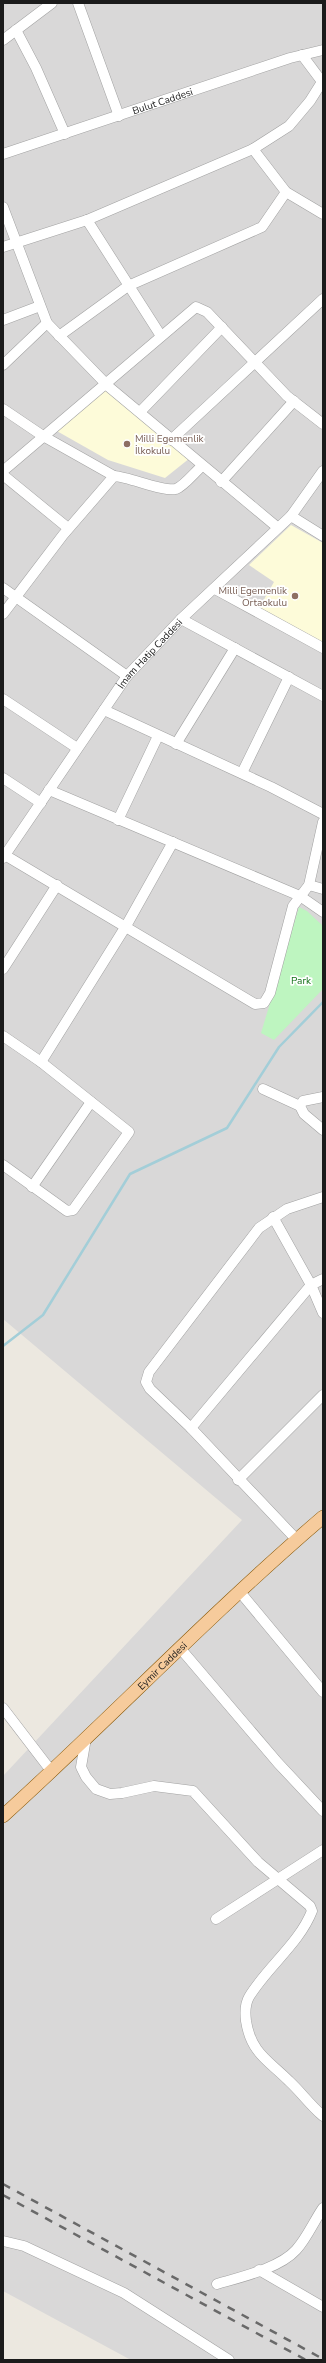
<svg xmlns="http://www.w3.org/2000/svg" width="326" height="2363" font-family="'Nunito Sans',sans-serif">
	<rect width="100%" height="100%" fill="#ece8e0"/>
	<!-- residential -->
	<polygon fill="#d9d8d8" points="3,3 323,3 323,2360 131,2360 3,2291 3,1776 242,1520 3,1319"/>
	<!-- education -->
	<g fill="#fdfbd9">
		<polygon points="106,385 190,458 165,478 108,460 55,430"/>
		<polygon points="291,525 323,543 323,649 258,610 274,582 249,565"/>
	</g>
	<!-- park -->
	<polygon fill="#bef5c0" points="299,907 307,911 323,926 323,989 274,1040 261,1033"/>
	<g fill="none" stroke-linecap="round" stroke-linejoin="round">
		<!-- stream -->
		<polyline stroke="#a3ced8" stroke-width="2.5" points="3,1346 43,1315 130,1174 227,1128 279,1047 323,1002"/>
		<defs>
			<g id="minor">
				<polyline points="78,3 119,116"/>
				<polyline points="16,30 36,68 65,134"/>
				<polyline points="3,40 52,3"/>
				<polyline points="302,55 323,83"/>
				<polyline points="253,149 286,192 323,214"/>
				<path id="s1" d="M3 154 290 58 323 50"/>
				<polyline points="3,207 47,323 109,387 277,527"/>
				<polyline points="87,220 161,336"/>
				<polyline points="3,247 87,220 253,149 289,126 310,101 322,82"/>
				<polyline points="3,320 40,306"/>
				<polyline points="59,336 128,286 262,227 286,192"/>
				<polyline points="3,365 47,323"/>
				<polyline points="3,409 43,436 114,476"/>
				<polyline points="140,412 222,327"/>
				<polyline points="171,440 323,299"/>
				<polyline points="3,471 196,307 207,312 287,396 323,424"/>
				<polyline points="3,475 68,528"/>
				<polyline points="221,482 294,401"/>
				<polyline points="291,516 323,536"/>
				<polyline points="3,588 127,676"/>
				<polyline points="215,589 323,648"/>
				<path d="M3 614 63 535 114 476C130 477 163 492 176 489 184 486 195 472 202 466"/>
				<polyline points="181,619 323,696"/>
				<polyline points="3,699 77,748"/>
				<polyline points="104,710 271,787 323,814"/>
				<polyline points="176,744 235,648"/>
				<polyline points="242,773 289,677"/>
				<polyline points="3,778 41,803"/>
				<polyline points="49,790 300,896 323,912"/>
				<polyline points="118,820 158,736"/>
				<polyline points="3,854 255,1004 264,1003 270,993 293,906 309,885 323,822"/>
				<path id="s2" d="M3 858 127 676 181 619 291 516 323 471"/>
				<polyline points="309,885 323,889"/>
				<polyline points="3,969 57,885"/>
				<polyline points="3,1036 41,1062 129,1132 73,1210 67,1211 3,1165"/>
				<polyline points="41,1062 126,926 173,842"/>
				<polyline points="263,1089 300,1106"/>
				<polyline points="323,1097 303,1101 300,1106 304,1114 323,1130"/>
				<polyline points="32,1187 91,1102"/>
				<polyline points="273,1217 311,1285 323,1313"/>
				<polyline points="191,1428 311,1285 323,1279"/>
				<polyline points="238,1480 323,1395"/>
				<polyline points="297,1540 191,1428 150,1389 146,1382 149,1372 259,1228 287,1209 323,1197"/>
				<polyline points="240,1592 323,1692"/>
				<polyline points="180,1648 278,1763 323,1811"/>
				<polyline points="3,1708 52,1772"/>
				<path d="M86 1738 81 1767 86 1777 96 1789 110 1794 122 1793 154 1786 193 1791 258 1862 310 1906 312 1911C299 1944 267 1967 249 1997 245 2004 245 2013 246 2021 251 2053 268 2060 289 2081 301 2092 310 2105 323 2116"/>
				<polyline points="216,1919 323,1850"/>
				<polyline points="3,2241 24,2246 124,2293 229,2360"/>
				<polyline points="259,2270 323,2307"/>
				<path d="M217 2284C241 2277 280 2268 296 2250 307 2238 314 2221 323 2208"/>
			</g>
			<g id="major">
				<path id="s3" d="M3 1816C111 1718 212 1612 323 1517"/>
			</g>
		</defs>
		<!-- minor casing -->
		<use href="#minor" stroke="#a2a2a2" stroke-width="11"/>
		<!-- major casing -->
		<use href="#major" stroke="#895908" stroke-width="14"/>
		<!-- minor -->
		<use href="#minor" stroke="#fff" stroke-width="10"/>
		<!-- major -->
		<use href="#major" stroke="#f6cb9c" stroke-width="13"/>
		<!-- rail -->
		<g stroke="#696969" stroke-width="2.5" stroke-dasharray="8 8" stroke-linecap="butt">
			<polyline points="3,2184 323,2359"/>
			<polyline points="3,2195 306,2360"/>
		</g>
	</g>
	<!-- markers -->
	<g fill="#8d6e63" stroke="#fff" stroke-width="1.5">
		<circle cx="127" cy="444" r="4"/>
		<circle cx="295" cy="596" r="4"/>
	</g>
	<g text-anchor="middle" stroke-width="3.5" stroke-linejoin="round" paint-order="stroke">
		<!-- street labels -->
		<g font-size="10" fill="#1b1b1b" stroke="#fff">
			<text dy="4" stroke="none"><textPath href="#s1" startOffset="168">Bulut Caddesi</textPath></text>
			<text dy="4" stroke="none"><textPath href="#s2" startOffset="252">İmam Hatip Caddesi</textPath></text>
			<text dy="4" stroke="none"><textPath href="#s3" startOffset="219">Eymir Caddesi</textPath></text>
		</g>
		<!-- education labels -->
		<g font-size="10" fill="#785e54" stroke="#fff" text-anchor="start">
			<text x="135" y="442">Milli Egemenlik<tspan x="135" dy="12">İlkokulu</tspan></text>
			<text x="287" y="594" text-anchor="end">Milli Egemenlik<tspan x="287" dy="12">Ortaokulu</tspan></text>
		</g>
		<!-- park labels -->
		<g font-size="10" fill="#117015" stroke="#fff">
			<text x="301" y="984">Park</text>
		</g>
	</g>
	<!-- border -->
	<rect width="326" height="2363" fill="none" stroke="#1b1b1b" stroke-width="8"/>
</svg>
